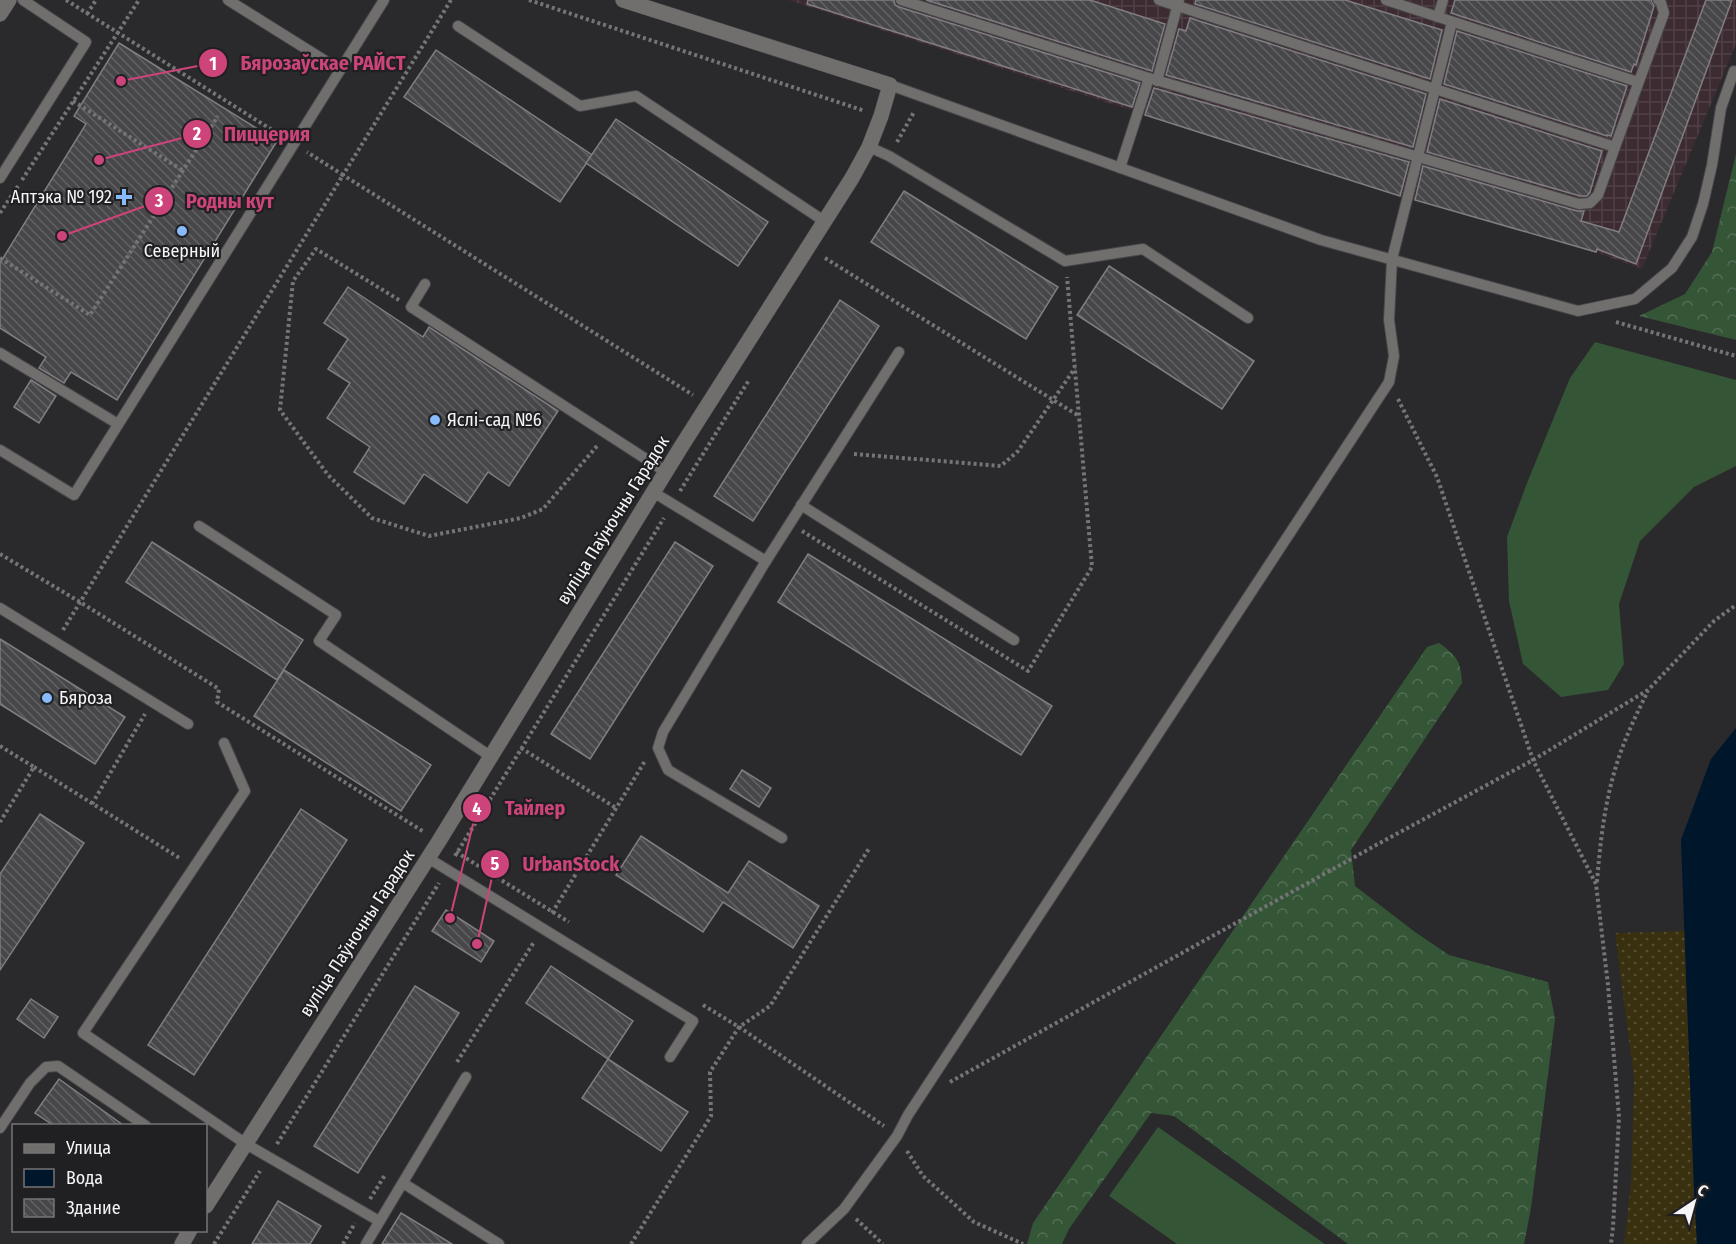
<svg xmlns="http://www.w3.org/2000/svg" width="1736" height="1244" font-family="'Fira Sans Condensed',sans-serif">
	<defs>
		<pattern id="industrial-grid" width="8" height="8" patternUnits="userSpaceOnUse" patternTransform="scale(1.5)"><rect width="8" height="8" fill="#3d2b32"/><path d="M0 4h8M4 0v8" fill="none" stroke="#504046"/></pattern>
		<pattern id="forest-crowns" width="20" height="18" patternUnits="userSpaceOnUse" patternTransform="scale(1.5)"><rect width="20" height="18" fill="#355537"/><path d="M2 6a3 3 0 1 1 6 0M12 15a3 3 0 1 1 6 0" fill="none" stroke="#536e55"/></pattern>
		<pattern id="sand-dots" width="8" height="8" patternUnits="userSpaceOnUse" patternTransform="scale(1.5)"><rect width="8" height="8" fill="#393010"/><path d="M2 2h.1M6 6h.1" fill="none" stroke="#564f33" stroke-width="1.8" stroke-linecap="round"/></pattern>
		<pattern id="building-back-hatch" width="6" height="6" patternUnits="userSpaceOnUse" patternTransform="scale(1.5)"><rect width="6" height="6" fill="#474649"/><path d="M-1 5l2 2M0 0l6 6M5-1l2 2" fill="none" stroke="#626164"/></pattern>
	</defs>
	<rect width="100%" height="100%" fill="#2a292c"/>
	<!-- industrial -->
	<polygon fill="url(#industrial-grid)" points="788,0 1736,0 1736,44 1642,269 1596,252 1399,196"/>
	<!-- grass -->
	<g fill="#355537">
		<polygon points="1595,342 1736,380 1736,466 1694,487 1640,541 1619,604 1624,664 1608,690 1561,697 1523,664 1509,601 1507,537 1527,483 1570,378"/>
		<polygon points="1158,1127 1325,1244 1177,1244 1109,1196"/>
	</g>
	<!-- forest -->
	<g fill="url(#forest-crowns)">
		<polygon points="1736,154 1736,340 1639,316 1685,294 1712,252"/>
		<path d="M1439 643C1457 656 1461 661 1462 683L1351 850 1355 886 1415 932 1449 955 1548 982 1555 1019 1531 1208 1524 1244H1348L1174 1116 1151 1113 1069 1229 1062 1244H1027L1033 1223 1427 647Z"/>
	</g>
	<!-- sand -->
	<polygon fill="url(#sand-dots)" points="1685,931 1694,1191 1697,1244 1624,1244 1631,1184 1634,1078 1615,933"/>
	<!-- water -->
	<polygon fill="#00162a" points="1736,728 1736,1244 1697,1244 1694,1191 1681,840 1711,759"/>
	<!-- building -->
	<g fill="url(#building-back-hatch)" stroke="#807e82" stroke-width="1.5">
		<polygon points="808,0 894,0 895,5 899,7 1140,83 1132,107 807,4"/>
		<polygon points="926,0 1090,0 1165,24 1152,71"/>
		<polygon points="1196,0 1345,0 1442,30 1430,79 1195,4"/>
		<polygon points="1455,0 1651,0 1654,6 1636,65 1634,64 1631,72 1451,13"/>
		<polygon points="1706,0 1732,0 1636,264 1597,249 1596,252 1415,200 1423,166 1577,211 1584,211 1581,221 1619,232"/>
		<polygon points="1190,18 1426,94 1413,147 1166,75 1179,29 1186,31"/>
		<polygon points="1457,31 1627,86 1611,136 1607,135 1607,136 1444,84"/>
		<polygon points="119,43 277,141 117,400 71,372 64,383 39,368 46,357 0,328 0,263 86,124 74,116"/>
		<polygon points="436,50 592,155 560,202 404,97"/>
		<polygon points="1154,88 1409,162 1400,196 1145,115"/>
		<polygon points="1440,99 1602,151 1590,192 1587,196 1580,196 1427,152"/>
		<polygon points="616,119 768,222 738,266 586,163"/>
		<polygon points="904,191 1058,287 1026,339 871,242"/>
		<polygon points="1109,266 1254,361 1222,409 1077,315"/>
		<polygon points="348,287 423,337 429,327 558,411 509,486 488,472 467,503 424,474 404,504 354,472 370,447 327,418 350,383 328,369 348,339 324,323"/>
		<polygon points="840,300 879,326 753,521 714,496"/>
		<polygon points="31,380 56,396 39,423 14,407"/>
		<polygon points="152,542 303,640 277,680 126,582"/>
		<polygon points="675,542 713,566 590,759 551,734"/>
		<polygon points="808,554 1052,706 1021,755 778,602"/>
		<polygon points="0,639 125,717 95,764 0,704"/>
		<polygon points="284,670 431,765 401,811 254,716"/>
		<polygon points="742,770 771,788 759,807 730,789"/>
		<polygon points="301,809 347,840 194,1075 148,1045"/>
		<polygon points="40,814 84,843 0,970 0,874"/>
		<polygon points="641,836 728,893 749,861 819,906 793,948 723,902 703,932 616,875"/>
		<polygon points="446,910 494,941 481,962 432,931"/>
		<polygon points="551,966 633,1021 608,1059 526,1003"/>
		<polygon points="415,986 459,1013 358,1173 314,1146"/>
		<polygon points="31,999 58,1017 44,1038 17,1019"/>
		<polygon points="608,1059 688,1112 661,1151 582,1098"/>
		<polygon points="59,1079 123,1125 53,1125 35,1113"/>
		<polygon points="278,1201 321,1226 310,1244 252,1244"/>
		<polygon points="401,1213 452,1244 382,1244"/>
	</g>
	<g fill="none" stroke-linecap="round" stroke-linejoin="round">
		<defs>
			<g id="service">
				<polyline points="228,0 340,70"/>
				<polyline points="901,0 1149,78 1579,204 1590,203 1598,195 1615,147 1664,13 1661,3 1658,0"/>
				<polyline points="1159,0 1615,147"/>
				<polyline points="1386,0 1638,82"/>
				<polyline points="1438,17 1443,0"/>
				<polyline points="458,26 580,106 636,96 824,221"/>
				<polyline points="1157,81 1179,0"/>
				<polyline points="890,85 1321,240 1578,311 1635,299 1672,268 1692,237 1703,204 1712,165 1721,108 1734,71"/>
				<polyline points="869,147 889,156 1065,261 1143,249 1248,318"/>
				<polyline points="1120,168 1149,78"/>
				<polyline points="0,178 86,42 23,0"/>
				<polyline points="425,284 411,307 666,472"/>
				<polyline points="0,353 118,424"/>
				<polyline points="0,450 74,495 384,0"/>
				<polyline points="653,492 766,561"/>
				<polyline points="801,505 1014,640"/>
				<polyline points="199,526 336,615 319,641 490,756"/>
				<polyline points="0,608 188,724"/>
				<polyline points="224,743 245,791 83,1033 246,1144 379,1221"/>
				<polyline points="782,838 668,770 658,748 663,732 766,561 899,352"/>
				<polyline points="428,858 693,1021 670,1057"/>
				<polyline points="0,1128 30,1083 46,1067 58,1066 146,1126"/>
				<polyline points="403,1183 499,1244"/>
				<polyline points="366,1244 466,1077"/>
				<polyline points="807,1244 844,1209 897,1136 908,1115 1389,382 1394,356 1389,320 1392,259 1452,22"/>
			</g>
			<g id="minor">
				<polyline points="206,1206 439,841 681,447 852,178 869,147 881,116 890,85 623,0"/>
				<polyline points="182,1244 190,1230"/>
			</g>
			<polyline id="tertiary" points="0,14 9,0"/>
		</defs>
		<!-- service casing -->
		<use href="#service" stroke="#464548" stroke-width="12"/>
		<!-- minor casing -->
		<use href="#minor" stroke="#464548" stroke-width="16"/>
		<!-- tertiary casing -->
		<use href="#tertiary" stroke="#464548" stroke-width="16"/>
		<!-- path -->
		<g stroke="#757477" stroke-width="4" stroke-dasharray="3 3" stroke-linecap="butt">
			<polyline points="66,0 280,135"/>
			<polyline points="451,0 343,175 693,395"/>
			<polyline points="529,0 865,111"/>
			<polyline points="87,14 96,0"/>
			<polyline points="73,101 182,170"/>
			<polyline points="897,142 914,112"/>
			<polyline points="22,180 139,0"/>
			<polyline points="0,213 18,186"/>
			<polyline points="0,258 90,315 218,116"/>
			<polyline points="825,258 1079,416"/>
			<polyline points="399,300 316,249 293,281 280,410 328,475 372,518 429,536 521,518 543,509 597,446"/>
			<polyline points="1616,322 1736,356"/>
			<polyline points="1398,399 1437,477 1533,760 1596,884 1608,985 1619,1117 1613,1227 1611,1244"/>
			<polyline points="854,454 1001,466 1018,451 1075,368"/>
			<polyline points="680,491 749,380"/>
			<polyline points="802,531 1028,671 1092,567 1067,277"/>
			<polyline points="0,554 80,602 219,689 217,702 424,832"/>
			<polyline points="63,630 343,175 307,152"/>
			<polyline points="0,746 34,767 0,822"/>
			<polyline points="521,748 616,808"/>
			<polyline points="34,767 181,859"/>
			<polyline points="92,804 145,714"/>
			<polyline points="456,852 569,922"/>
			<polyline points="455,856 664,518"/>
			<path d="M1597 882C1600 845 1604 808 1614 773 1622 744 1635 717 1648 691"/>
			<polyline points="552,913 645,761"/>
			<polyline points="703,1005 739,1027 884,1126"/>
			<polyline points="457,1062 534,942"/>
			<polyline points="950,1082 1378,844 1533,760 1648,690 1714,621 1736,605"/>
			<polyline points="277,1144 439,883"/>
			<polyline points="907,1151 923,1176 974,1222 1023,1244"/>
			<polyline points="370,1199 385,1175"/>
			<polyline points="856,1219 883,1244"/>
			<polyline points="214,1244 260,1171"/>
			<polyline points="343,1244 355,1223"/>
			<polyline points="631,1244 711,1116 710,1072 739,1027 770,1006 870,847"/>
		</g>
		<!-- service -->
		<use href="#service" stroke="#716f6e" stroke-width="10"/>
		<!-- minor -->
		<use href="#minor" stroke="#716f6e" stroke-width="15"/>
		<!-- tertiary -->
		<use href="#tertiary" stroke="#716f6e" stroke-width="15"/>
	</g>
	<!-- markers -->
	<g fill="#87bbfb" stroke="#201f22" stroke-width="2">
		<path d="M121 188h6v6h6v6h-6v6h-6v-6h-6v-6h6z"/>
		<circle cx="182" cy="231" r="6"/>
		<circle cx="435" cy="420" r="6"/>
		<circle cx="47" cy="698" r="6"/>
	</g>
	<g text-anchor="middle" stroke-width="4.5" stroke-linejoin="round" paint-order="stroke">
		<!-- poi labels -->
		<g font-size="18" fill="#f5f4f6" stroke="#201f22" text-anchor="start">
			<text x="112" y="203" text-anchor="end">Аптэка № 192</text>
			<text x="182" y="257" text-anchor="middle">Северный</text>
			<text x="447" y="426">Яслі-сад №6</text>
			<text x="59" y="704">Бяроза</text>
		</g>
		<!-- street labels -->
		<g font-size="18" fill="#f5f4f6" stroke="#201f22">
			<text transform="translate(613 520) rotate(-58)" y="6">вуліца Паўночны Гарадок</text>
			<text transform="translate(357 933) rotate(-57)" y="6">вуліца Паўночны Гарадок</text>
		</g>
	</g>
	<!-- callouts -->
	<path fill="none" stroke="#cc447a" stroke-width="2" d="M121 81L213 63M99 160L197 134M62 236L159 201M450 918L477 808M477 944L495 864"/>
	<g fill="#cc447a" stroke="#201f22" stroke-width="2">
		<circle cx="121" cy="81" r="6"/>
		<circle cx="99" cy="160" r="6"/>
		<circle cx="62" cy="236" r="6"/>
		<circle cx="450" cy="918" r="6"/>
		<circle cx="477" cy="944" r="6"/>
		<circle cx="213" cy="63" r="15"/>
		<circle cx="197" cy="134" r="15"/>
		<circle cx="159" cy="201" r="15"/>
		<circle cx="477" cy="808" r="15"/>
		<circle cx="495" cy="864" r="15"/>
	</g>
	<g font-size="18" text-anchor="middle" font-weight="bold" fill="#fff">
		<text x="213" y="70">1</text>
		<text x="197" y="140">2</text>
		<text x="159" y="207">3</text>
		<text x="477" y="815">4</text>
		<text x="495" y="870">5</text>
	</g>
	<g font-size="20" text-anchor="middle" font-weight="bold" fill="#cc447a" stroke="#201f22" stroke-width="4.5" stroke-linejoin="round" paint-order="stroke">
		<text x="323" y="70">Бярозаўскае РАЙСТ</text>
		<text x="267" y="141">Пиццерия</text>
		<text x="230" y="208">Родны кут</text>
		<text x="535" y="815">Тайлер</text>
		<text x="571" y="871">UrbanStock</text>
	</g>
	<!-- legend -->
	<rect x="12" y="1124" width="195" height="108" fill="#201f22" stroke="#757477" stroke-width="1.5"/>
	<rect x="24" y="1144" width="30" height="9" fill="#716f6e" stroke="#757477" stroke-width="1.5"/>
	<text x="66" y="1154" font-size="18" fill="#f5f4f6">Улица</text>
	<rect x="24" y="1169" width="30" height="18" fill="#00162a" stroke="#757477" stroke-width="1.5"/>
	<text x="66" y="1184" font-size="18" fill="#f5f4f6">Вода</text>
	<rect x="24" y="1199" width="30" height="18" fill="url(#building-back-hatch)" stroke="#757477" stroke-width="1.5"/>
	<text x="66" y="1214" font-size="18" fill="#f5f4f6">Здание</text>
	<!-- north arrow -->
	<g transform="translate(1694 1202) rotate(36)" stroke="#201f22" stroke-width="4.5" paint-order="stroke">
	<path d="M0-4.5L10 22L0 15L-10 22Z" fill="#f5f4f6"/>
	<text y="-9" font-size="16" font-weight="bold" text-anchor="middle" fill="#f5f4f6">С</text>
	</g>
</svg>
